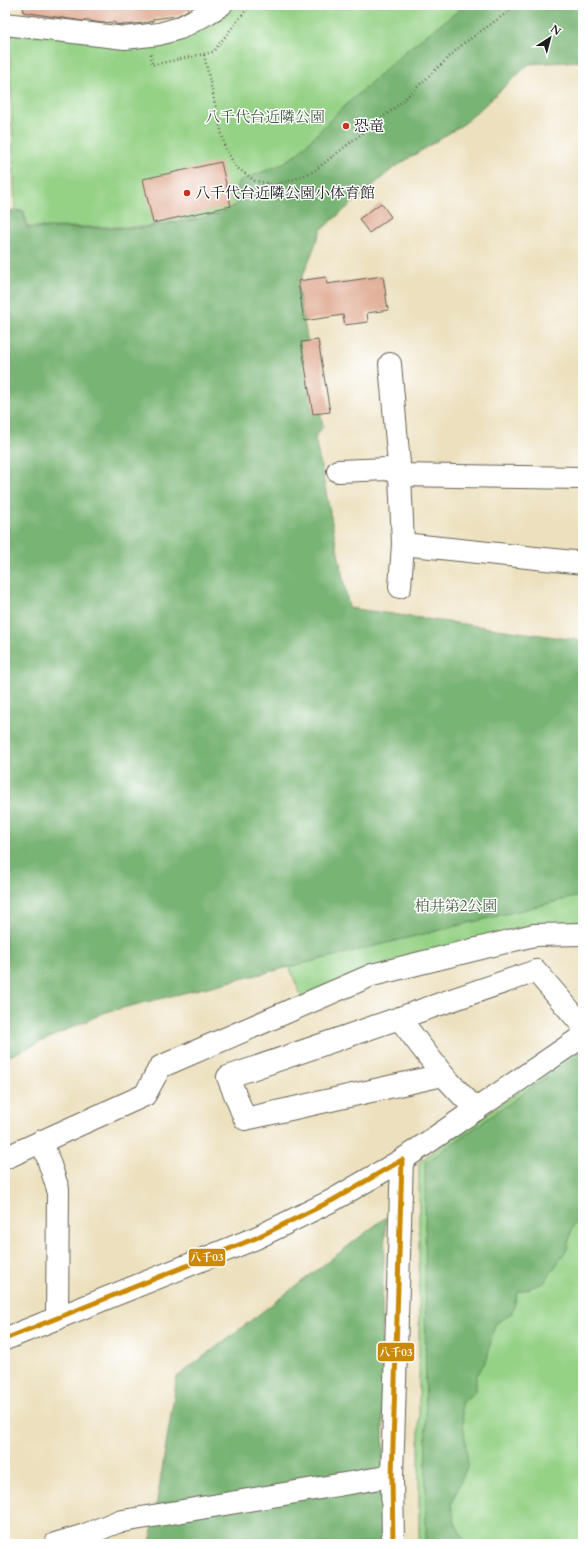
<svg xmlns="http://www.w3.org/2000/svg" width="588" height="1549" font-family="Cardo,'Noto Serif JP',serif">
	<rect width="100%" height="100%" fill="#fff"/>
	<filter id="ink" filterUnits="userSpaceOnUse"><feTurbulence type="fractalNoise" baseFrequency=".025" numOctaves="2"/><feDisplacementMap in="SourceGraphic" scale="8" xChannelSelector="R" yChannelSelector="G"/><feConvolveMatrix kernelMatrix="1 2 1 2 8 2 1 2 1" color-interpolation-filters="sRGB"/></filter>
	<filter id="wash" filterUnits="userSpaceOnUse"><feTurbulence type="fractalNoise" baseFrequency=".012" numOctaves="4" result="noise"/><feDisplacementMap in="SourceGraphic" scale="16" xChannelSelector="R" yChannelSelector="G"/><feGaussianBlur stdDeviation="0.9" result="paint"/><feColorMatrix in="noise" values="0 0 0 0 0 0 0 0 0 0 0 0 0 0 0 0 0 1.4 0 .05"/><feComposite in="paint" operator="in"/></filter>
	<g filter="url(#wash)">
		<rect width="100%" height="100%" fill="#ece0be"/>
		<!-- green -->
		<g fill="#95d286" stroke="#587751">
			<polygon points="234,5 560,5 214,243 193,219 143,227 28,227 24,211 15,210 9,34 198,28"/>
			<polygon points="583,885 583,922 522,927 302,999 286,958"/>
			<polygon points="583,1046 583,1544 419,1544 419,1162"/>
		</g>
		<!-- forest -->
		<g fill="#78b473" stroke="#4a6848">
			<polygon points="466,5 583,5 583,61 529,64 465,123 392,169 321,230 298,288 323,426 315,437 349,608 583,641 583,895 106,1012 5,1058 5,210 23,212 27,228 143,228 193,220 222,213 237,204 238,182 282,164 298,153 335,115 409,48"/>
			<polygon points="583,1051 583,1211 572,1228 567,1249 544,1283 518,1292 512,1313 495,1324 487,1359 476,1377 476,1391 461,1403 468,1465 451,1504 455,1523 466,1544 426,1544 425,1163"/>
			<polygon points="386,1217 382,1297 384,1544 150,1544 177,1377"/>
		</g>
		<g id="blocks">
			<!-- building -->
			<g fill="#dfa88f">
				<polygon points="24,5 188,5 188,10 177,16 153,19 153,21 143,23 125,25 115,24 114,22 102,23 90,21 90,20 83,21 23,12"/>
				<polygon points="221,162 231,206 153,223 143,179"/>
				<polygon points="381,203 391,217 369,233 359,219"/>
				<polygon points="383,276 388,310 367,313 368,322 345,325 343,315 304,321 298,281 326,277 327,284"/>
				<polygon points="318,340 330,412 313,414 301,342"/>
			</g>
		</g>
	</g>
	<g filter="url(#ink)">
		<use href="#blocks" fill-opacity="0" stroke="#656155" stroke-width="1"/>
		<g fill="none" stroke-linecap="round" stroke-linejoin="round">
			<defs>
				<g id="minor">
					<polyline points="5,24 125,38 159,34 180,28 208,13 221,5"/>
					<polyline points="390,364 400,475 403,544 400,587"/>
					<polyline points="338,471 388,469 400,475 583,478"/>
					<polyline points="403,544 583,563"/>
					<polyline points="399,1018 443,1075 245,1119 228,1077 536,971 583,1026"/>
					<polyline points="443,1075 476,1110"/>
					<polyline points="42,1141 58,1189 57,1319"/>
					<polyline points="5,1158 145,1095 160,1067 372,975 534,935 583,934"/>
					<polyline points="5,1339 256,1238 333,1200 402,1160 583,1036"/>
					<polyline points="55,1544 85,1535 117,1522 392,1476"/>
					<polyline points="393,1544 392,1476 402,1160"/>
				</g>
			</defs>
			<!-- minor casing -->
			<use href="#minor" stroke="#656155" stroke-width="24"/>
			<!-- path -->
			<g stroke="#656155" stroke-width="2.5" stroke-dasharray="1 3" stroke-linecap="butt">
				<polyline points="151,54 152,65 213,52 246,10 254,5"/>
				<polyline points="204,55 225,148 236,167 255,181 275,185 295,179 314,171 396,107 464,43 518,5"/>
			</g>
			<!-- minor -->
			<use href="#minor" stroke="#fff" stroke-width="22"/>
			<defs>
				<g id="bus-1">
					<polyline points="5,1339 256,1238 333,1200 402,1160"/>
					<polyline points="393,1544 392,1476 402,1160"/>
				</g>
			</defs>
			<!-- bus-1 casing -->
			<use href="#bus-1" stroke="#fff" stroke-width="8"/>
			<!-- bus-1 -->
			<use href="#bus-1" stroke="#cb8a06" stroke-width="5"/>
		</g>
	</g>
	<!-- markers -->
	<g fill="#c8321e" stroke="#fff" stroke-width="1.5">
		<circle cx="346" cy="126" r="4"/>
		<circle cx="187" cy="193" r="4"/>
	</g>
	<g text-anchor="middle" stroke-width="3" stroke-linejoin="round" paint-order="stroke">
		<!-- park labels -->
		<g font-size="15" fill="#465c41" stroke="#fff">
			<text x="265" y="122">八千代台近隣公園</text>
			<text x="456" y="911">柏井第2公園</text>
		</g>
		<!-- poi labels -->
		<g font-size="15" fill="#1c1c1c" stroke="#fff" text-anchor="start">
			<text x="354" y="131">恐竜</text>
			<text x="195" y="198">八千代台近隣公園小体育館</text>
		</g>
	</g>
	<g stroke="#fff" stroke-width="1.5">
		<rect x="188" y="1248" width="38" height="19" rx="4" fill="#cb8a06"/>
		<rect x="377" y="1342" width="38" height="20" rx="4" fill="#cb8a06"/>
	</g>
	<g font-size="11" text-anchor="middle" font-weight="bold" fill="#fff">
		<text x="207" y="1261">八千03</text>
		<text x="396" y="1356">八千03</text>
	</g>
	<!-- margin -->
	<rect width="588" height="1549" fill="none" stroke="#fff" stroke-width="20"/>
	<!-- north arrow -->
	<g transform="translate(550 38) rotate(36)" stroke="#ffffff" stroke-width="3" paint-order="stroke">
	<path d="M0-3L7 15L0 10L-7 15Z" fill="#1c1c1c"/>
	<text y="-6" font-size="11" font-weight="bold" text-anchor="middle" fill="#1c1c1c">N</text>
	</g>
</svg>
